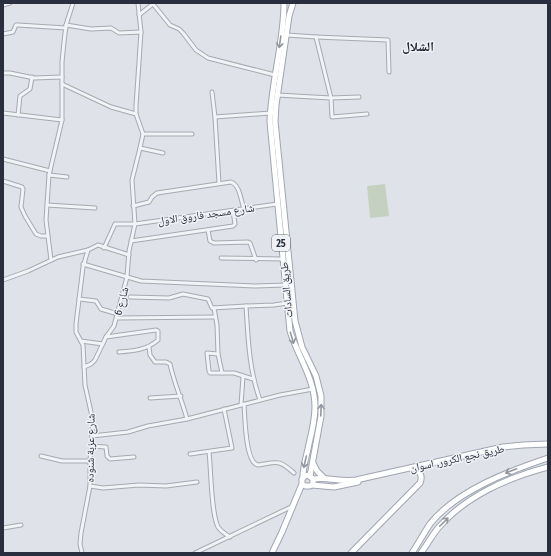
<svg xmlns="http://www.w3.org/2000/svg" width="551" height="556" font-family="'Fira Sans Condensed','Noto Naskh Arabic',sans-serif">
	<rect width="100%" height="100%" fill="#dfe2e8"/>
	<!-- grass -->
	<polygon fill="#c4d1c1" points="385,184 389,216 370,218 367,186"/>
	<g fill="none" stroke-linecap="round" stroke-linejoin="round">
		<defs>
			<g id="street">
				<polyline points="138,3 141,32 136,106 136,114 143,134"/>
				<polyline points="153,4 170,25 179,29 183,33 196,50 208,58 275,75"/>
				<polyline points="3,5 10,3"/>
				<polyline points="139,15 154,3"/>
				<polyline points="66,25 91,29 111,28 119,33 141,32"/>
				<polyline points="3,34 13,32 16,25 18,25 66,28"/>
				<polyline points="287,35 316,37 331,98 332,117 367,114"/>
				<polyline points="316,37 388,40 389,72"/>
				<polyline points="3,73 10,73 34,78 62,77"/>
				<polyline points="62,84 111,107 136,114"/>
				<polyline points="212,92 215,117 270,113"/>
				<polyline points="277,95 331,98 359,97"/>
				<polyline points="3,113 62,120"/>
				<polyline points="18,115 20,96 30,89 32,77"/>
				<polyline points="215,117 219,183"/>
				<polyline points="140,148 143,134 192,134"/>
				<polyline points="3,159 50,171"/>
				<polyline points="49,175 67,177"/>
				<polyline points="3,181 22,187 23,189 21,207 25,216 36,234 41,236 48,236"/>
				<polyline points="47,205 95,208"/>
				<path d="M133 206 149 202 152 197 157 193 231 182C240 185 241 201 244 209"/>
				<polyline points="208,230 210,241 214,243 248,242 250,243 256,260"/>
				<polyline points="131,241 233,226 235,224 233,211"/>
				<polyline points="104,248 115,224 135,224 277,204"/>
				<polyline points="221,258 283,259"/>
				<polyline points="51,260 46,220 49,175 62,120 62,62 64,42 66,25 73,3"/>
				<polyline points="83,264 141,281 255,286 286,285"/>
				<polyline points="3,280 28,271 58,257 88,250 98,245 129,255"/>
				<polyline points="130,297 169,298 183,294 208,299 212,308 246,306"/>
				<polyline points="79,299 96,301 101,309 118,314"/>
				<polyline points="214,308 217,325 218,354 222,373"/>
				<polyline points="117,318 215,317"/>
				<path d="M106 337 156 330 158 331V340C147 350 133 351 119 352"/>
				<polyline points="81,341 103,344"/>
				<path d="M149 347 150 355 155 362H166L170 364C174 383 182 400 187 419"/>
				<polyline points="218,354 207,353 209,371 210,373 234,373 253,379"/>
				<polyline points="84,367 91,364 95,360 106,337 114,326 127,277 129,251 135,224 132,180 140,148 163,153"/>
				<polyline points="150,398 181,396"/>
				<path d="M260 400C249 370 248 337 246 306L274 305 287 303"/>
				<path d="M244 404C245 416 245 463 258 465 278 462 278 459 294 473"/>
				<polyline points="241,405 243,377"/>
				<polyline points="92,436 128,432 148,426 187,419 280,395 313,389"/>
				<polyline points="91,446 106,447 107,456 110,459 134,457"/>
				<path d="M209 452C211 469 211 513 218 527 221 531 225 534 230 537"/>
				<polyline points="190,454 232,448 224,409"/>
				<polyline points="41,456 62,461 90,461"/>
				<polyline points="90,486 103,488 139,485 166,486 197,482"/>
				<polyline points="3,528 21,525"/>
				<polyline points="82,553 80,544 81,533 90,486 90,461 93,421 85,385 83,345 76,332 76,324 83,267 88,250"/>
				<polyline points="195,553 293,506"/>
			</g>
			<g id="primary">
				<path d="M284 3C284 43 271 82 270 122L290 331C298 357 315 379 315 407 315 419 312 432 309 444 307 455 303 465 303 477"/>
				<polyline points="293,3 289,16 276,105 275,121 295,321 302,347 316,376 321,396 321,416 310,476"/>
				<polyline points="313,463 317,471 324,478"/>
				<path d="M313 479C328 477 340 482 356 480L503 447 523 445 548 444"/>
				<polyline points="312,485 334,487 358,482"/>
				<polyline points="272,553 282,532 302,484 302,479 305,476 308,475 313,479 313,484 310,486 305,486 302,484"/>
				<path d="M351 553 420 483C423 476 420 470 412 468"/>
				<path d="M412 553C418 544 424 533 430 524 456 491 509 471 548 458"/>
				<path d="M421 553C427 545 432 535 439 527 466 496 509 477 548 467"/>
			</g>
		</defs>
		<!-- street casing -->
		<use href="#street" stroke="#a5a9b2" stroke-width="5"/>
		<!-- primary casing -->
		<use href="#primary" stroke="#9fa5b3" stroke-width="7"/>
		<!-- street -->
		<use href="#street" stroke="#f2f3f6" stroke-width="3"/>
		<!-- primary -->
		<use href="#primary" stroke="#fff" stroke-width="5"/>
	</g>
	<!-- one-way arrows -->
	<defs><path id="oneway-shaft" d="M-6 0H5M1.5-3L5.5 0L1.5 3" fill="none" stroke-width="1.6" stroke-linecap="round" stroke-linejoin="round"/></defs>
	<g stroke="#94979e">
		<use href="#oneway-shaft" transform="translate(280 42) rotate(98)"/>
		<use href="#oneway-shaft" transform="translate(292 338) rotate(74)"/>
		<use href="#oneway-shaft" transform="translate(321 410) rotate(-88)"/>
		<use href="#oneway-shaft" transform="translate(305 462) rotate(103)"/>
		<use href="#oneway-shaft" transform="translate(511 471) rotate(159)"/>
		<use href="#oneway-shaft" transform="translate(444 522) rotate(-45)"/>
	</g>
	<g text-anchor="middle" stroke-width="3" stroke-linejoin="round" paint-order="stroke">
		<!-- shield labels -->
		<rect fill="#eff1f5" stroke="#646975" stroke-width="1" x="272" y="235" width="18" height="16" rx="3"/>
		<g font-size="10" font-weight="bold" fill="#292f3e">
			<text x="281" y="247">25</text>
		</g>
		<!-- street labels -->
		<g font-size="11" fill="#292f3e" stroke="#eff1f5">
			<text transform="translate(206 214) rotate(-8)" y="4">شارع مسجد فاروق الاول</text>
			<text transform="translate(286 290) rotate(-95)" y="4">طريق السادات</text>
			<text transform="translate(121 301) rotate(-75)" y="4">شارع 6</text>
			<text transform="translate(90 448) rotate(-89)" y="4">شارع عزبة شنوده</text>
			<text transform="translate(457 458) rotate(-12)" y="4">طريق نجع الكرور, اسوان</text>
		</g>
		<!-- quarter labels -->
		<g font-size="13" font-weight="bold" fill="#1b202f" stroke="#eff1f5">
			<text x="418" y="51">الشلال</text>
		</g>
	</g>
	<!-- border -->
	<rect width="551" height="556" fill="none" stroke="#292f3e" stroke-width="8"/>
</svg>
